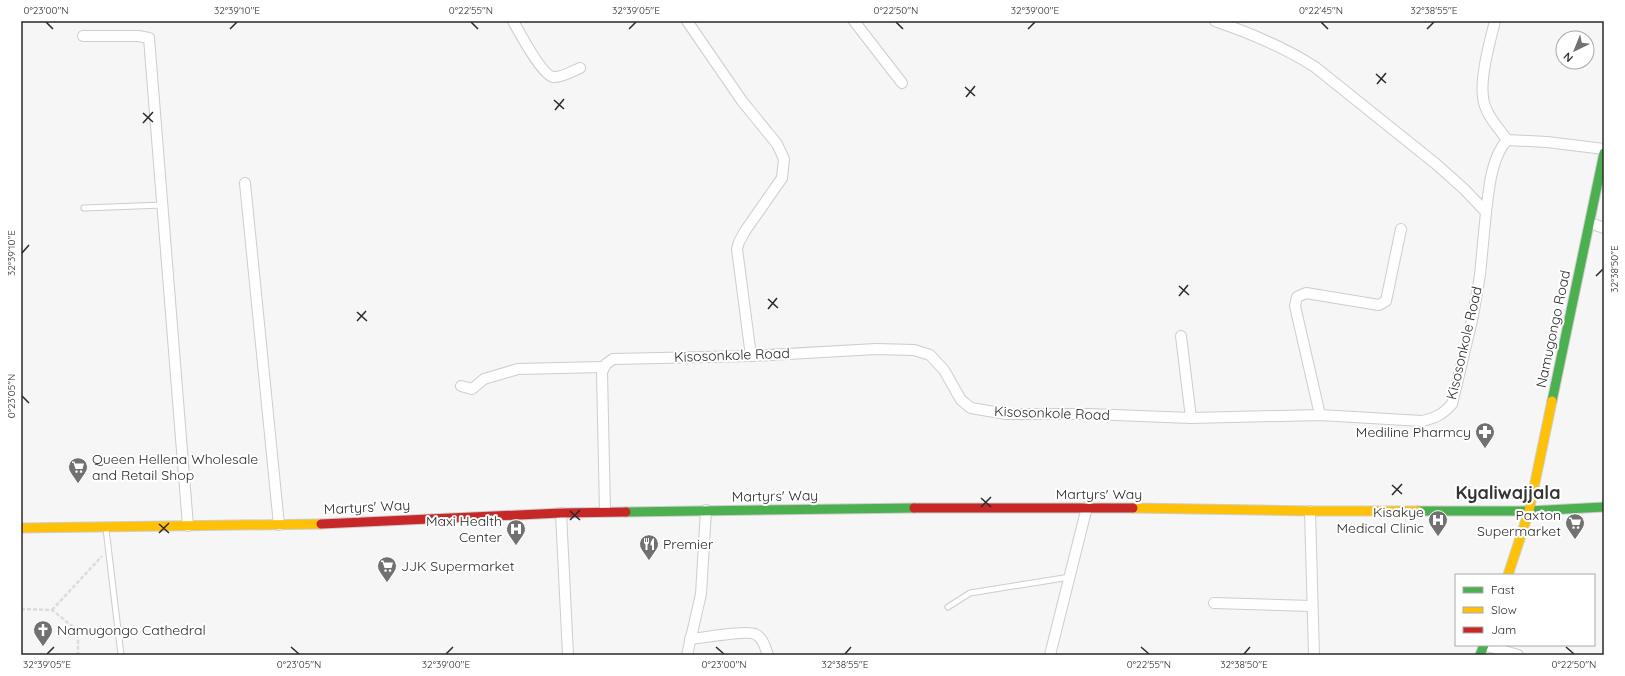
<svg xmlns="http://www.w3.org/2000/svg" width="1625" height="676" font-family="Quicksand,sans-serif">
	<rect width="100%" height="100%" fill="#f6f6f7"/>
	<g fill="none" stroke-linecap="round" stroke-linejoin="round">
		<defs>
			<g id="lane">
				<polyline points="84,208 163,205"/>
				<polyline points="106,529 121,655"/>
				<polyline points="948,607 970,593 1070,577"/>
			</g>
			<g id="street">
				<path d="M513 21C519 32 542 75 553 77 561 78 573 71 580 68"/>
				<polyline points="687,21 742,101 777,144 784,159 782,178 745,231 739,242 737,249 751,356"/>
				<polyline points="854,21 902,83"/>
				<path d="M1495 21C1490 41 1480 77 1483 97 1484 113 1499 128 1507 140"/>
				<polyline points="83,36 138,36 149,38 188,526"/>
				<polyline points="245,183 279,525"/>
				<path d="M1486 212C1489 189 1491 158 1507 140L1547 142 1604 149"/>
				<polyline points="1590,223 1604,228"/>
				<polyline points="1181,336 1191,418"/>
				<polyline points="461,386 472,389 484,379 518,369 603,367"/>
				<polyline points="1320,415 1295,306 1297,297 1306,293 1379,305 1386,301 1401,229"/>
				<polyline points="1310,511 1314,655"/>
				<path d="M605 512 602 372 606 364 613 359 751 356 876 349 914 350 930 355 944 370 961 400 971 408 1006 414H1089L1191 418 1320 415 1422 421C1436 418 1443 414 1452 404L1473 316 1480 275 1486 212 1464 189 1436 164 1315 67C1284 47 1250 33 1215 21"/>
				<polyline points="561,513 568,655"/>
				<polyline points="1214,603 1311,606"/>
				<path d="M690 639C702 638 747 630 755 634 763 638 765 647 768 655"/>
				<polyline points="1484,645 1518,655"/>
				<polyline points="687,655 701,594 706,510"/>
				<polyline points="1050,655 1087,507"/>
			</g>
			<g id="fast">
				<polyline points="1552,401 1604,153"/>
				<polyline points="1418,511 1529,511 1604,507"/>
				<polyline points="626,512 914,508"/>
				<polyline points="1480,655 1484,645"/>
			</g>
			<g id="slow">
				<polyline points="1133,508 1310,511 1418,511"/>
				<polyline points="21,528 321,524"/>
				<polyline points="1508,575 1529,511 1552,401"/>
			</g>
			<g id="jam">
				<polyline points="914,508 1133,508"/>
				<polyline points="321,524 561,513 626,512"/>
			</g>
		</defs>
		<!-- lane casing -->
		<use href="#lane" stroke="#cdcdce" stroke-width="7"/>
		<!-- street casing -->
		<use href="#street" stroke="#cdcdce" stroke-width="12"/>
		<!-- fast casing -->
		<use href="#fast" stroke="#cdcdce" stroke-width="11"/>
		<!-- slow casing -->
		<use href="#slow" stroke="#cdcdce" stroke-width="11"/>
		<!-- jam casing -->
		<use href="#jam" stroke="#cdcdce" stroke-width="11"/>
		<!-- path -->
		<g stroke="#dcdcde" stroke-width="2.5" stroke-dasharray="4 2" stroke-linecap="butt">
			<polyline points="21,609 52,610 72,626 78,637 78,655"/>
			<polyline points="52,610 102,556"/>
		</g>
		<!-- lane -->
		<use href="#lane" stroke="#fefefe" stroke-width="5"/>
		<!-- street -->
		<use href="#street" stroke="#fefefe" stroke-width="10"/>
		<!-- fast -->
		<use href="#fast" stroke="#4caf50" stroke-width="9"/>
		<!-- slow -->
		<use href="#slow" stroke="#ffc107" stroke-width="9"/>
		<!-- jam -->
		<use href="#jam" stroke="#c62828" stroke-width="9"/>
	</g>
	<!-- ticks -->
	<path fill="none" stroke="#29292a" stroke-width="1.5" d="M46 22 53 29M471 22 478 29M896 22 903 29M1321 22 1328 29M230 29 237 22M629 29 636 22M1028 29 1035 22M1427 29 1434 22M1376 74 1386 83M1377 84 1386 73M965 87 975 96M966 97 975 86M554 100 564 109M555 110 564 99M143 113 153 122M143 123 153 112M22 253 29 245M1596 276 1603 269M1179 286 1189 295M1179 296 1188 285M768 299 778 308M768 309 777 298M357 312 367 321M357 321 366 311M22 396 29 403M1392 485 1402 494M1392 495 1402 484M981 498 991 507M981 507 991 497M570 511 580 520M570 520 580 510M159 524 169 533M159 533 169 523M291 647 299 654M716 647 724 654M1141 647 1149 654M1566 647 1574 654M47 654 54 647M446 654 453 647M845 654 851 647M1244 654 1250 647"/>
	<!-- icons -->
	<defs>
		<symbol id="pharmacy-pin" viewBox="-11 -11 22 30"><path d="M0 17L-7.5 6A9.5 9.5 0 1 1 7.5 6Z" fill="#717172" stroke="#fff"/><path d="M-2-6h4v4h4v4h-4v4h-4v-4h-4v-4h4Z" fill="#fff"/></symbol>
		<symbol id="supermarket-pin" viewBox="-11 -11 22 30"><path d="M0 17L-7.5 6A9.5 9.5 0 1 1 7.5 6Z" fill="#717172" stroke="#fff"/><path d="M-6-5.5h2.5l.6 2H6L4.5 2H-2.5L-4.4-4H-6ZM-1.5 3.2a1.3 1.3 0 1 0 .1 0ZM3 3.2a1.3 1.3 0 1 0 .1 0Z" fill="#fff"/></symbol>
		<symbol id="hospital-pin" viewBox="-11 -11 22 30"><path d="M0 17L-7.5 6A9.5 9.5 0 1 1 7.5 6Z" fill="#717172" stroke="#fff"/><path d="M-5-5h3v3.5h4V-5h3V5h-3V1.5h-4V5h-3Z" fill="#fff"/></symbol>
		<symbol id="restaurant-pin" viewBox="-11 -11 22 30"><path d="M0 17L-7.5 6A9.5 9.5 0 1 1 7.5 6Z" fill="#717172" stroke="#fff"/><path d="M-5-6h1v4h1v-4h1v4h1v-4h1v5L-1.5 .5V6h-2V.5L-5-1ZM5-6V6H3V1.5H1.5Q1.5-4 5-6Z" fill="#fff"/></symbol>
		<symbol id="church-pin" viewBox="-11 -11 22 30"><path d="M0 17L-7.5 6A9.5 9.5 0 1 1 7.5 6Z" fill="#717172" stroke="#fff"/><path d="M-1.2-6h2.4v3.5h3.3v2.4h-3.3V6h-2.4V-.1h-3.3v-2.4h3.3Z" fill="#fff"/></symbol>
	</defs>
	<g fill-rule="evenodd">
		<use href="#pharmacy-pin" x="1474" y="421" width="22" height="30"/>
		<use href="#supermarket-pin" x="67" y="456" width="22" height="30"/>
		<use href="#hospital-pin" x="1427" y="509" width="22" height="30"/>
		<use href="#supermarket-pin" x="1564" y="512" width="22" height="30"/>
		<use href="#hospital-pin" x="505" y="518" width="22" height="30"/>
		<use href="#restaurant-pin" x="638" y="533" width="22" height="30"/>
		<use href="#supermarket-pin" x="376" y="555" width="22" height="30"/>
		<use href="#church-pin" x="32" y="619" width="22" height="30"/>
	</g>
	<g text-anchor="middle" stroke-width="4" stroke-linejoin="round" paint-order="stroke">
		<!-- street labels -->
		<g font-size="14" fill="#29292a" stroke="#fff">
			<text transform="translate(1553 329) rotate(-78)" y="5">Namugongo Road</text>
			<text transform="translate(1464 343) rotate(-77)" y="5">Kisosonkole Road</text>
			<text transform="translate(732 355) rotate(-2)" y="5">Kisosonkole Road</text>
			<text transform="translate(1052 413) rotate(2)" y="5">Kisosonkole Road</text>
			<text x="1099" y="499">Martyrs' Way</text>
			<text transform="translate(775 496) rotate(-1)" y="5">Martyrs' Way</text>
			<text transform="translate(367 507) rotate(-3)" y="5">Martyrs' Way</text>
		</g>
		<!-- poi labels -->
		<g font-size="14" fill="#29292a" stroke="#fff" text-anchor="end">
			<text x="1471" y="437">Mediline Pharmcy</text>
			<text x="92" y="464" text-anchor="start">Queen Hellena Wholesale<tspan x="92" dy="16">and Retail Shop</tspan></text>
			<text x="1424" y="517">Kisakye<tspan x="1424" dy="16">Medical Clinic</tspan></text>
			<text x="1561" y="520">Paxton<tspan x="1561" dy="16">Supermarket</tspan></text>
			<text x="502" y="526">Maxi Health<tspan x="502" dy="16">Center</tspan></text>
			<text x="663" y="549" text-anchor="start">Premier</text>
			<text x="401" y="571" text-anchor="start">JJK Supermarket</text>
			<text x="57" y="635" text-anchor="start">Namugongo Cathedral</text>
		</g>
		<!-- district labels -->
		<g font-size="18" font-weight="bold" fill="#343435" stroke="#fff">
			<text x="1508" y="499">Kyaliwajjala</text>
		</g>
	</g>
	<!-- border -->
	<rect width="1625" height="676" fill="none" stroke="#ffffff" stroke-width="44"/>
	<!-- legend -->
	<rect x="1455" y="574" width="140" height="72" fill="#ffffff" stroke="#a9a9aa"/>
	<rect x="1463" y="587" width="20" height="6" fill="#4caf50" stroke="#a9a9aa"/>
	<text x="1491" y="594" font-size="12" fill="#29292a">Fast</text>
	<rect x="1463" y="607" width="20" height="6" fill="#ffc107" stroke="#a9a9aa"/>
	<text x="1491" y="614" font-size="12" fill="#29292a">Slow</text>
	<rect x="1463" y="627" width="20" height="6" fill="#c62828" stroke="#a9a9aa"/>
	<text x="1491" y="634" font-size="12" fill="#29292a">Jam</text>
	<!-- north arrow -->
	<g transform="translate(1575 50) rotate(223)"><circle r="19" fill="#ffffff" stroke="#a9a9aa"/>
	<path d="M0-3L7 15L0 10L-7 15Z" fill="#717172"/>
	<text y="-6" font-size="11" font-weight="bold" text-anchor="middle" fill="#29292a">N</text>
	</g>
	<rect x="22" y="22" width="1581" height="632" fill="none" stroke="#29292a" stroke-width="1.5"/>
	<g font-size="10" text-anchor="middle" fill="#29292a">
		<text x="46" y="14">0°23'00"N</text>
		<text x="237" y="14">32°39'10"E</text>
		<text x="471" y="14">0°22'55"N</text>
		<text x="636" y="14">32°39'05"E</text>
		<text x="896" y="14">0°22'50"N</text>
		<text x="1035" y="14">32°39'00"E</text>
		<text x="1321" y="14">0°22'45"N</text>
		<text x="1434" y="14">32°38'55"E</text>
		<text transform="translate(11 253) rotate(-90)" y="4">32°39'10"E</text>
		<text transform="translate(1614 269) rotate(-90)" y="4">32°38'50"E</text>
		<text transform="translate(11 396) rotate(-90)" y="4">0°23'05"N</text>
		<text x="47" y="668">32°39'05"E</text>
		<text x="299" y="668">0°23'05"N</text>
		<text x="446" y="668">32°39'00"E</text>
		<text x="724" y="668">0°23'00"N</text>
		<text x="845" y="668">32°38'55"E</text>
		<text x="1149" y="668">0°22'55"N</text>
		<text x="1244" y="668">32°38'50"E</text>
		<text x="1574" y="668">0°22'50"N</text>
	</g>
</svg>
